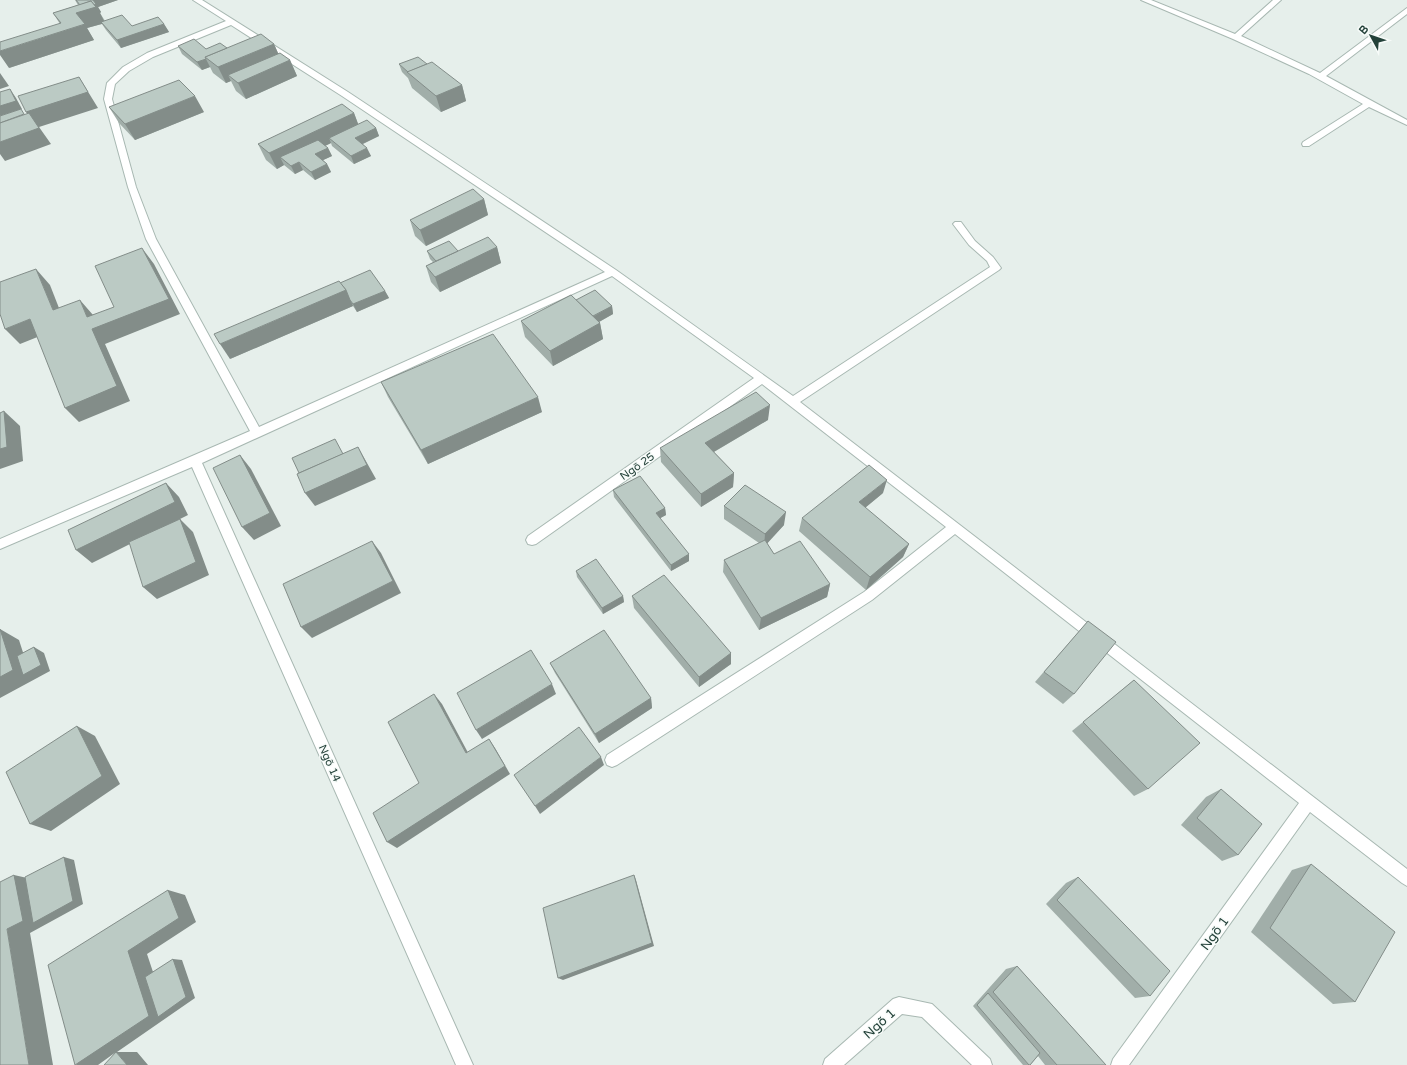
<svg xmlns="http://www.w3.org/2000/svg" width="1407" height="1065" font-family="'Varela Round',sans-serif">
	<rect width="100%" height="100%" fill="#e6efeb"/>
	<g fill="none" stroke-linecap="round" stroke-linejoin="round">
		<defs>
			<g id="street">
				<path d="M193 0H202L348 92 616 270 793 396 990 267 987 261 969 245 953 224 955 222H961L975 241 993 257 1001 268 999 270 800 402 1407 869V886L1402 883 1310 812 1129 1065H1111L1113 1059 1299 803 955 534 872 600 617 765 612 767 607 765 605 760 607 755 864 592 946 527 762 384 536 544 532 545 528 544 526 540 528 536 754 378 612 276 202 463 473 1065H456L192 467 0 549V539L250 431 146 239 128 187 104 99 107 83 123 67 147 53 226 21ZM231 25 342 96 605 272 259 427 156 239 136 187 112 99 115 84 129 71 153 57Z"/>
				<polygon points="1141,0 1151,0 1235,34 1273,0 1281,0 1241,36 1320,73 1407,8 1407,14 1326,76 1407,120 1407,125 1369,107 1309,146 1303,146 1302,144 1303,142 1363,104 1309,74 1233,39"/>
				<polygon points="899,997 932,1004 990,1059 992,1065 972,1065 922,1017 902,1014 844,1065 823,1065 825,1059 893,999"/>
			</g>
		</defs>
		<!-- street casing -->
		<use href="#street" stroke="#a8b8b2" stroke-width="2"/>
		<!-- street -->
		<use href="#street" fill="#fff" fill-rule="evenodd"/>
	</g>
	<!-- wall -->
	<g fill="#a1aea9">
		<polygon points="75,0 118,0 98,7 101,12 100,13 105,21 132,26 164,24 169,32 121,48 106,30 102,24 87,28 94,40 9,68 60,24 53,13 78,5"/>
		<polygon points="274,44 278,53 290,60 297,76 246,99 236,91 231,81 226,83 213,73 210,67 202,70 182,54 178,46 206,49 227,48"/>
		<polygon points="399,64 427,64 462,85 466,101 441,112 412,88 408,78 402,72"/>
		<polygon points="109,107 204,112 135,140 119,123"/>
		<polygon points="354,113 358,124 376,128 379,136 363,144 371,156 354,164 332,146 331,143 325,146 328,148 332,156 323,160 327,164 331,172 315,180 303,170 295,174 284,165 277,169 266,160 258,144"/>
		<polygon points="484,199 488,215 426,246 415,236 410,220"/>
		<polygon points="497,247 501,263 440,292 431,282 426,266 433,262 430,259 427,251 458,251"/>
		<polygon points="340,283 385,291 389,298 357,312 353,306 230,359"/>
		<polygon points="576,300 612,306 613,314 599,322 600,323 603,339 553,366 525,337 521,321"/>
		<polygon points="381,382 542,412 428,464 388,397"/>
		<polygon points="768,420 714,452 734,473 733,487 701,507 661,462 660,448"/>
		<polygon points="613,490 665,508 666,515 660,518 689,561 671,571 614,497"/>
		<polygon points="883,493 865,508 909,544 903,557 866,590 799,531 802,518"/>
		<polygon points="724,506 784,525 767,543 774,554 830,584 827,597 759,630 723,572 724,560 759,543 724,519"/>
		<polygon points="576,571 623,596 624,602 603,614 577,577"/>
		<polygon points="632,596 731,653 731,664 699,687 634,608"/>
		<polygon points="1088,621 1074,694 1063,704 1035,682"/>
		<polygon points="550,663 651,698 652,708 599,743 555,673"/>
		<polygon points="1134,680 1148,789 1134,796 1072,731"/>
		<polygon points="1221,789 1238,855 1222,861 1181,825 1206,797"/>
		<polygon points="1311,864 1355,1002 1333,1004 1251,932 1292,870"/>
		<polygon points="1078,877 1150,996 1135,998 1046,904 1066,883"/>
		<polygon points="1017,966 1106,1065 1045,1065 1038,1056 1030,1065 1023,1065 973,1006 1006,969"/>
	</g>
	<!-- shaded-wall -->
	<g fill="#838d89">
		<polygon points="92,0 118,0 98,7 101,12 100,13 105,23 87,28 94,40 9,68 0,55 0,51 83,25 76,13"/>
		<polygon points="164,24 169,32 121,48 117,40"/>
		<polygon points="274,44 281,60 228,75 231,81 226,83 218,67"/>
		<polygon points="206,59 210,67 202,70 197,62"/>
		<polygon points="290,60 297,76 246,99 238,83"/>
		<polygon points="0,73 9,86 0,89"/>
		<polygon points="79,77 98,108 39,127 51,144 5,161 0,154 0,142 37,128 26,112"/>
		<polygon points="462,85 466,101 441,112 436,96"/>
		<polygon points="10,89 16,98 22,109 0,116 0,106"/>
		<polygon points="195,96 204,112 135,140 125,124"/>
		<polygon points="354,113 360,129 329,138 331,143 288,164 280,157 284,165 277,169 269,153"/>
		<polygon points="376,128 379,136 358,146 355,138"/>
		<polygon points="328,148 332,156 319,162 315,154"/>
		<polygon points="367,148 371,156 354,164 351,156"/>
		<polygon points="299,162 303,170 295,174 291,166"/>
		<polygon points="327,164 331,172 315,180 311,172"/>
		<polygon points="484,199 488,215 426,246 420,230"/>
		<polygon points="497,247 501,263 440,292 435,277"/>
		<polygon points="142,248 154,264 180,314 105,344 130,401 79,422 65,408 87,317 80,300 93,315 169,299"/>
		<polygon points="36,269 50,285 66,326 53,310"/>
		<polygon points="346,290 353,306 230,359 220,344"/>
		<polygon points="385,291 389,298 357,312 353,304"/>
		<polygon points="612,306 613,314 590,327 589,319"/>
		<polygon points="30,319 45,334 20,344 5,329"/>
		<polygon points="600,323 603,339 553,366 550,351"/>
		<polygon points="538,397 542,412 428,464 421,450"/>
		<polygon points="770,405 768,420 705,457 705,443"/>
		<polygon points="4,411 20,426 23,461 0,469 0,449"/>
		<polygon points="358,447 376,479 315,506 305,493"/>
		<polygon points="240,455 251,469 281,526 254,540 242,527"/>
		<polygon points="734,473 733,487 701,507 701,494"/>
		<polygon points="887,480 883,493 855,516 859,502"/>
		<polygon points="166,483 179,497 188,515 180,519 193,532 209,575 157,599 143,587 180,519 92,563 76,550"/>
		<polygon points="665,508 666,515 657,520 656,513"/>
		<polygon points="786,512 784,525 764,547 765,534"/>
		<polygon points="372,541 381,553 401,593 312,638 301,627"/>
		<polygon points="909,544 903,557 866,590 870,577"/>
		<polygon points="689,554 689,561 671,571 671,565"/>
		<polygon points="830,584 827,597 759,630 761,618"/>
		<polygon points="623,596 624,602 603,614 602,608"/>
		<polygon points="0,629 19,640 29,671 34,647 44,653 50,671 0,698"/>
		<polygon points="731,653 731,664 699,687 699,677"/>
		<polygon points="552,684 556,694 482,739 476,730"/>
		<polygon points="434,694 442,704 473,762 466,753"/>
		<polygon points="651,698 652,708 599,743 595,734"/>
		<polygon points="77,726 95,736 120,784 51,831 30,824"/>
		<polygon points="489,739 495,748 510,774 397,848 387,842"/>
		<polygon points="601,757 604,765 540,814 535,806"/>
		<polygon points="64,857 74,860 83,904 30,933 53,1065 29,1065 7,929 14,875 36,880"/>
		<polygon points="634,875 636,880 654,946 563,980 558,978"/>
		<polygon points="168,890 185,895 196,922 147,954 166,1011 173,959 182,960 195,998 117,1052 137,1052 148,1065 127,1065 116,1052 98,1065 76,1065 128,951"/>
	</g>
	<!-- building -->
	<g fill="#bbcac4" stroke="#838d89">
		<polygon points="76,0 93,0 96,4 94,5 91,1 80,5"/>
		<polygon points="91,1 96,7 76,13 85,24 0,51 0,42 61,23 53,13"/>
		<polygon points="122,15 132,26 158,17 164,24 117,40 101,22"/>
		<polygon points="261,34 274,44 218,67 205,57"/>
		<polygon points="194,39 206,49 220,43 227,48 205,57 206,59 197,62 178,46"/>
		<polygon points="280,53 290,60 238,83 228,75"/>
		<polygon points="418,57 427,64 408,72 399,64"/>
		<polygon points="432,62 462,85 436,96 407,72"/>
		<polygon points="79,77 88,92 26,112 18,96"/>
		<polygon points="179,80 195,96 125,124 109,107"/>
		<polygon points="10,89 16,101 0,106 0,92"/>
		<polygon points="342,104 354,113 269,153 258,144"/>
		<polygon points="21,109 24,114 0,123 0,116"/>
		<polygon points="29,113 39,128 0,142 0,123"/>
		<polygon points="367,120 376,128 355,138 367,148 351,156 329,138"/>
		<polygon points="318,140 328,148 315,154 327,164 311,172 299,162 291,166 280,157"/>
		<polygon points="473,189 484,199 420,230 410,220"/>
		<polygon points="488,237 497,247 435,277 426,266"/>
		<polygon points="449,241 458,251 436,261 427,251"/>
		<polygon points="142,248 169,299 92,329 117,386 65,408 30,319 5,329 0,314 0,282 36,269 53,310 80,300 87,317 114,307 95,266"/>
		<polygon points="370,270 385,291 353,304 350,300 346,290 340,283"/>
		<polygon points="339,281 346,290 220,344 214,334"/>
		<polygon points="595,290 612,306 593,316 576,300"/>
		<polygon points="571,295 600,323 550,351 521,321"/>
		<polygon points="493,334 538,397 421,450 381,382"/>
		<polygon points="756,392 770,405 705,443 734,473 701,494 660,448"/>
		<polygon points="4,411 7,447 0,449 0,413"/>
		<polygon points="335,439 343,454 299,473 292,458"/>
		<polygon points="358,447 367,465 305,493 297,474"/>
		<polygon points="240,455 270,513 242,527 213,468"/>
		<polygon points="869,465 887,480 859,502 909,544 870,577 802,518"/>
		<polygon points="640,476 665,508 656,513 689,554 671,565 613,490"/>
		<polygon points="166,483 175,502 76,550 68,530"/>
		<polygon points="745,485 786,512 765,534 724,506"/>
		<polygon points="180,519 196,562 143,587 129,542"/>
		<polygon points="765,540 774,554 800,541 830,584 761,618 724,560"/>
		<polygon points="372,541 393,581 301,627 283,584"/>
		<polygon points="596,559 623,596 602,608 576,571"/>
		<polygon points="664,575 731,653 699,677 632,596"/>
		<polygon points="1088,621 1116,642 1074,694 1044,672"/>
		<polygon points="0,629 13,670 0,677"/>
		<polygon points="604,630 651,698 595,734 550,663"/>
		<polygon points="34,647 41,665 23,675 17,656"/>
		<polygon points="531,650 552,684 476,730 457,693"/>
		<polygon points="1134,680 1200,743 1148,789 1083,722"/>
		<polygon points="434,694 466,753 489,739 505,766 387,842 373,813 419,783 388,722"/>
		<polygon points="77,726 102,776 30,824 6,772"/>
		<polygon points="579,727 601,757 535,806 514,775"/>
		<polygon points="1221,789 1262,824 1238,855 1197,818"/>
		<polygon points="64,857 73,901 33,923 25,877"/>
		<polygon points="1311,864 1395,932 1355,1002 1270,928"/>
		<polygon points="14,875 23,921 7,929 29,1065 0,1065 0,882"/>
		<polygon points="634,875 652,943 558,978 543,908"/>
		<polygon points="1078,877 1170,971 1150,996 1057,900"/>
		<polygon points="168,890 179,918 128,951 149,1016 75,1065 48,965"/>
		<polygon points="173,959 186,997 158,1017 145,977"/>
		<polygon points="1017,966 1106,1065 1057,1065 993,992"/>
		<polygon points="988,993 1040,1053 1030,1065 1029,1065 977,1005"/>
		<polygon points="116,1052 127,1065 104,1065"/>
	</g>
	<g text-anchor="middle" stroke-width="3" stroke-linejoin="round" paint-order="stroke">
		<!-- street labels -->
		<g font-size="11" fill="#24423a" stroke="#f7fbf9">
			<text transform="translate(637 466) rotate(-35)" y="4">Ngõ 25</text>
			<text transform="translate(330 763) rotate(66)" y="4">Ngõ 14</text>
		</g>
		<!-- near-street labels -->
		<g font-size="13" fill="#24423a" stroke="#f7fbf9">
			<text transform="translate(1214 933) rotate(-54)" y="5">Ngõ 1</text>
			<text transform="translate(879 1023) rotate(-42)" y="5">Ngõ 1</text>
		</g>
	</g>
	<!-- north arrow -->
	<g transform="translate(1371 36) rotate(310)" stroke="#f7fbf9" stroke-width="3" paint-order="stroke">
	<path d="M0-3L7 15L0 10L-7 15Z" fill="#24423a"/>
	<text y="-6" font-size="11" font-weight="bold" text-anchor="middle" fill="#24423a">B</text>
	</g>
</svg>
